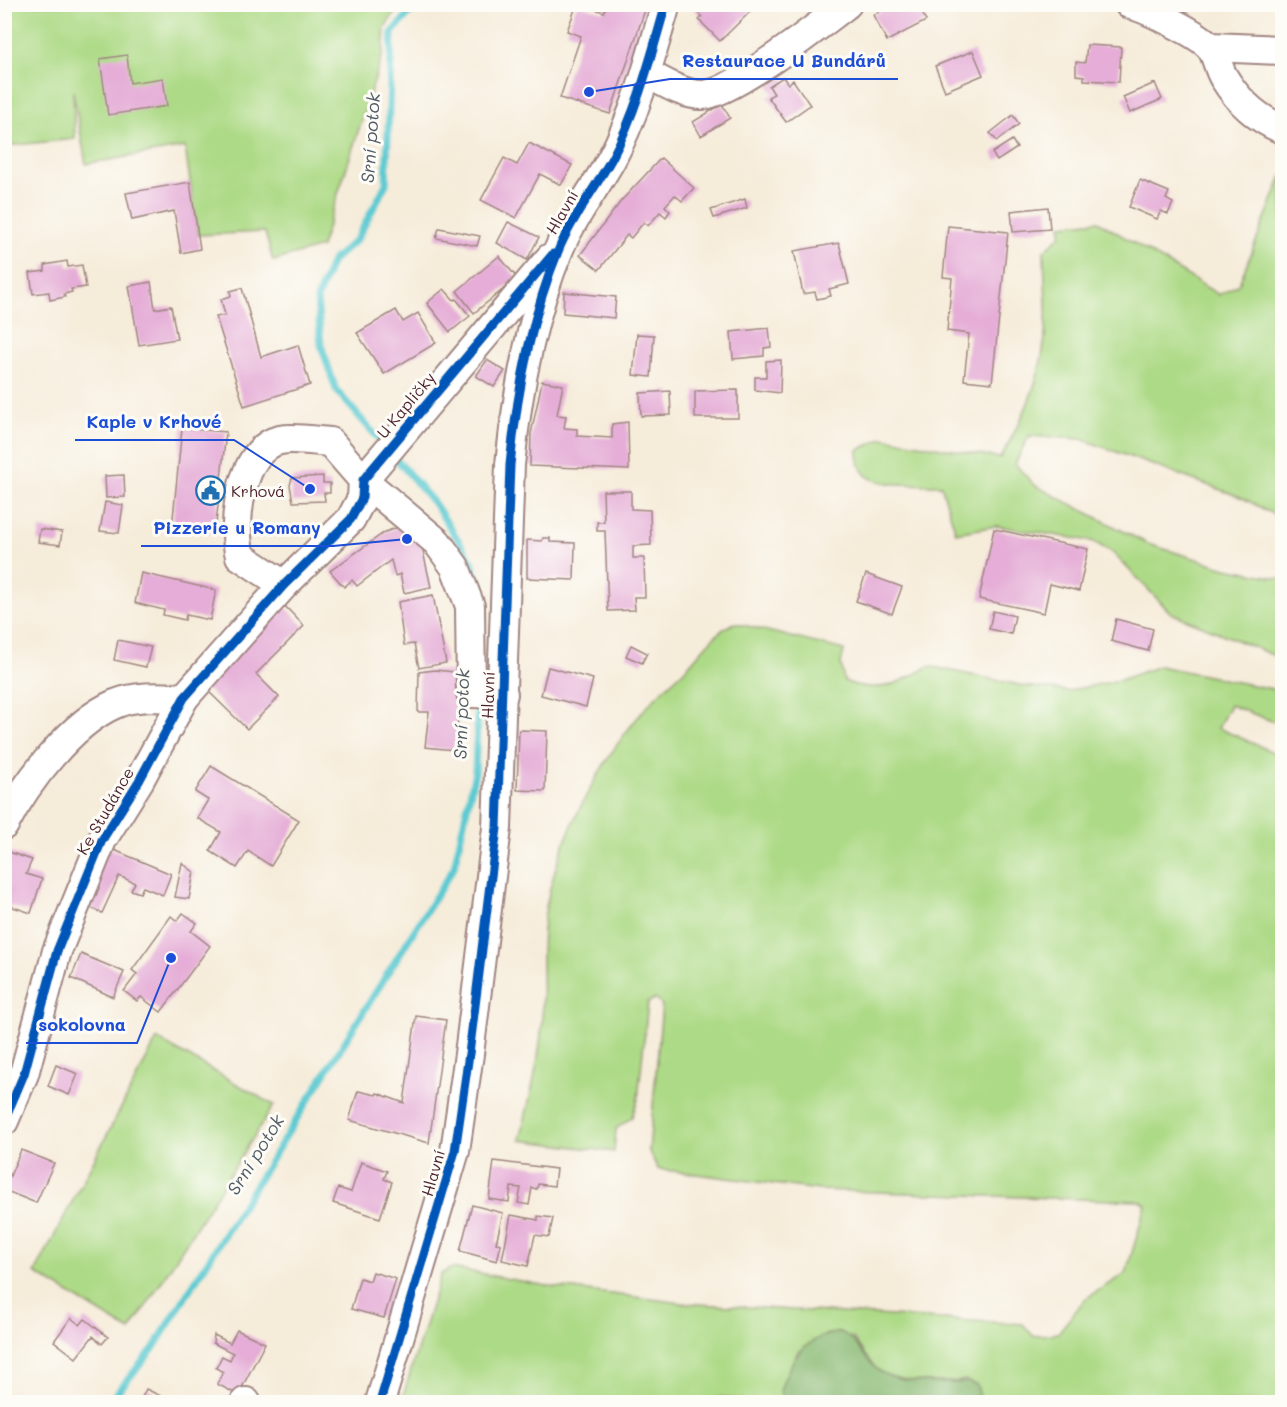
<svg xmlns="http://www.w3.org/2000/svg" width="1287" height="1407" font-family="Mali,sans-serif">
	<rect width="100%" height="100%" fill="#fdfcf7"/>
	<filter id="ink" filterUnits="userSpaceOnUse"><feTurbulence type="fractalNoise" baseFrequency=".0167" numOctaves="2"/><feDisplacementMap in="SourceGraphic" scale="12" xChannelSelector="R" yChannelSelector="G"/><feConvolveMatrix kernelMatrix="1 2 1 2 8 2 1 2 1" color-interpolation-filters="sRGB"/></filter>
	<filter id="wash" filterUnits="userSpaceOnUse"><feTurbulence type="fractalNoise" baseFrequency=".008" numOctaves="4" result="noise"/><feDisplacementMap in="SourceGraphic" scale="24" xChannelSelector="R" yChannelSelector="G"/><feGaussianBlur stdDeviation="1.35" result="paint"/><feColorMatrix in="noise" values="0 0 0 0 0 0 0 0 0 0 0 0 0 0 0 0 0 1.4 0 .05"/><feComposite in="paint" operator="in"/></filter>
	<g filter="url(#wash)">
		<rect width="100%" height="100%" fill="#f6ecda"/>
		<!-- green -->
		<g fill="#adda86" stroke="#7c7c58" stroke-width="1.5">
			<polygon points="4,5 400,5 385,27 383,54 321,247 273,261 265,232 198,235 185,147 86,164 73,91 75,139 5,146"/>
			<path d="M1282 176V519L1243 498 1081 439 1029 436 1015 464 1034 485 1148 544 1226 568 1282 579V659L1171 613 1112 552 1092 541 996 526 956 533 941 485C924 484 880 487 867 476 859 470 858 459 858 450L883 438 1000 458C1025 417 1044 373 1046 324 1047 300 1044 275 1044 251L1061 235V225L1098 221 1219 295 1239 284Z"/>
			<path d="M735 623 844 650 841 663 844 681C879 695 899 684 929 666L1024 686 1067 691 1120 680 1159 666 1277 690 1282 671V725L1230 705 1218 728 1282 756V1402H964L980 1396 966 1380C948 1384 895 1383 879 1371 869 1364 861 1348 853 1338L827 1334 797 1352 785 1402H748L722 1397 704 1402H401L441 1274 452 1268 541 1285 682 1303 1023 1324 1033 1336 1058 1333 1085 1299 1126 1273 1146 1205 1140 1201 819 1190 658 1169 649 1151 662 1005 655 999 648 1002 638 1099 632 1117 616 1129 614 1152 520 1140C529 1101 540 1061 542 1020 544 982 539 944 546 907 562 824 615 730 679 675 698 658 712 632 735 623Z"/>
			<polygon points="157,1039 274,1105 130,1331 35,1273"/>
		</g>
		<!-- forest -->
		<path fill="#8aba73" stroke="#6a6c4f" stroke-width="1.5" d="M841 1332C859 1341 865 1362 881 1372 899 1383 930 1382 950 1383 962 1383 966 1380 977 1385L980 1397 964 1402H785L780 1391C790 1358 806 1336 841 1332Z"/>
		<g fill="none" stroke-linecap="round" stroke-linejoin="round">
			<!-- stream -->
			<g stroke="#5dcad2" stroke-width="7">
				<polyline points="384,445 336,390 321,345 317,299 332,261 357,239 386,184 392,33 417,4"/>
				<polyline points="392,454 434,503 473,563 476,586"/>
				<polyline points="109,1402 153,1349 454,867 475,772 478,699"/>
			</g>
		</g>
		<g id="blocks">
			<!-- building -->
			<g fill="#e5add7">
				<polygon points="577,4 604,12 607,4 647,4 610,114 560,98 581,36 567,31"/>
				<polygon points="695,4 758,4 720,41 699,20 702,17 692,7"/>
				<polygon points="894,4 918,4 926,21 887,41 873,15"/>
				<polygon points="1087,45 1121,47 1119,82 1084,80 1084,76 1076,75 1076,62 1085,63"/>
				<polygon points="973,51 983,75 945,91 935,66"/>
				<polygon points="127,55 130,83 163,78 167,106 108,115 100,59"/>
				<polygon points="783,77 788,84 793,80 810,105 786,122 768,97 774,94 769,86"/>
				<polygon points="1155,83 1162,99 1130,113 1123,97"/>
				<polygon points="722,104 730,118 701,136 693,122"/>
				<polygon points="1013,115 1019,124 997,141 990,133"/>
				<polygon points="1012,140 1017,148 997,161 992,153"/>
				<polygon points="529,143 572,165 561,185 540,174 516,218 481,200 504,158 517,165"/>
				<polygon points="661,158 694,188 682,201 675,195 665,206 670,211 666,217 660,212 648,226 644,222 631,238 627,235 599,270 580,255 621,201"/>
				<polygon points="1140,180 1169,192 1166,199 1173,203 1168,214 1161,211 1157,219 1129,207"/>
				<polygon points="190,182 200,249 181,253 174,211 132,220 126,193"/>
				<polygon points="745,199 747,208 714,218 711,210"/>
				<polygon points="1048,207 1050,229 1013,232 1011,211"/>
				<polygon points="508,222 539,237 527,260 497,243"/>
				<polygon points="948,226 1008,232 992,383 964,380 969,334 947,331 952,278 943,277"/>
				<polygon points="439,228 480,236 477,246 436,238"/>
				<polygon points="839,243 849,284 829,289 831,296 817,299 815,292 803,294 794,251"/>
				<polygon points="499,256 517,278 474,313 457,291"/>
				<polygon points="67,261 68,267 82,265 86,287 71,289 72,292 64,294 65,297 50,300 49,292 33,294 30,273 45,271 45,265"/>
				<polygon points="151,282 155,309 171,306 177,339 139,345 129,286"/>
				<polygon points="242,288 261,357 298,345 310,385 244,406 216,317 225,315 221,299 231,296 230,291"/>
				<polygon points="444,289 454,300 456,299 470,316 450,332 427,303"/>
				<polygon points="564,292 616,297 614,318 563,313"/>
				<polygon points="396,310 403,322 418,313 436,343 384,374 357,333"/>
				<polygon points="769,328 771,347 764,348 764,356 733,359 731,332"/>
				<polygon points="637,334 654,335 651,377 633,375"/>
				<polygon points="487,360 505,371 494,387 476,376"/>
				<polygon points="781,360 780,393 755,390 755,377 766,377 766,361"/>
				<polygon points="542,381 563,385 557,415 566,416 564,428 577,429 577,436 612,438 612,424 628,422 629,470 530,466 531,434"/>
				<polygon points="738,390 738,418 695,418 695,391"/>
				<polygon points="670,391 671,415 641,416 640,393"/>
				<polygon points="182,428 226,432 215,533 172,528"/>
				<polygon points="124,475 125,497 106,498 105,476"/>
				<polygon points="323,476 323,483 330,483 330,493 324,493 325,501 293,502 290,485 292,478"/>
				<polygon points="603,491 631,491 631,509 650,510 651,545 633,546 633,558 644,558 645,597 634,597 635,610 608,611 605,531 597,531 597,522 604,522"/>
				<polygon points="105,502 123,505 119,533 100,531"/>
				<polygon points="404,525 420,538 431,587 404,593 400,574 395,576 391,560 357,586 352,580 344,587 330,571 385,532"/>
				<polygon points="40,529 62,532 60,545 38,542"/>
				<polygon points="994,529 1088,549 1079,591 1050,584 1044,613 979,599"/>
				<polygon points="543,538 550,538 550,542 575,543 574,580 527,578 527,540 542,541"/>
				<polygon points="141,573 216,590 210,620 186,615 185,620 163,615 164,610 135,603"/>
				<polygon points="866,574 902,587 892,614 856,601"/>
				<polygon points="433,595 446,663 419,668 414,644 404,645 398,602"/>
				<polygon points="282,603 304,626 256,674 279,697 247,729 202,685"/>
				<polygon points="993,611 1015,616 1011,634 989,629"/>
				<polygon points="1116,619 1153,629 1148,651 1111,641"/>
				<polygon points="118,640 151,647 146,667 114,660"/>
				<polygon points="631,645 647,653 642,663 626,656"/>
				<polygon points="548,667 593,679 586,707 541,695"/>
				<polygon points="435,670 464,673 454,750 425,747 429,712 418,712 419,672"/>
				<polygon points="519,730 547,731 545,791 517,790"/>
				<polygon points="211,766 299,820 271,866 248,851 237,868 210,851 221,832 197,818 208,800 195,792"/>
				<polygon points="107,847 171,874 163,895 143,887 140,893 131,890 135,883 119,876 102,913 82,904"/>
				<polygon points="9,852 32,860 26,874 42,879 31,913 4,904 7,868 4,864"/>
				<polygon points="182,863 194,872 189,899 175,897"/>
				<polygon points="183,913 197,923 191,931 210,946 161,1012 141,997 137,1001 124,991 137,974 132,970 171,916 177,921"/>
				<polygon points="81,954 124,972 113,997 71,978"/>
				<polygon points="416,1016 446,1020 429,1143 349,1120 358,1091 376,1095 377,1093 404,1103"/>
				<polygon points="56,1065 78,1074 69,1095 48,1086"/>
				<polygon points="21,1150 54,1163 36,1203 4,1190"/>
				<polygon points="494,1161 556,1169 554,1186 538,1184 537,1189 532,1188 529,1205 518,1203 521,1188 511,1187 509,1202 489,1199"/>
				<polygon points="361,1162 387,1171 384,1179 392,1182 380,1218 333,1203 338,1188 351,1192"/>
				<polygon points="472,1205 503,1213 496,1243 501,1244 497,1261 460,1251"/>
				<polygon points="511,1215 538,1220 538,1216 553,1218 549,1237 535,1235 528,1266 502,1260"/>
				<polygon points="373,1272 396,1279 384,1318 351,1309 360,1278 370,1281"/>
				<polygon points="71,1318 80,1325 85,1319 108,1337 102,1344 93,1336 76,1358 54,1341"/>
				<polygon points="237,1330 265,1343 238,1395 217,1384 223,1372 216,1368 222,1356 230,1360 233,1353 213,1343 214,1335 230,1343"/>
				<polygon points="146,1389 169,1400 168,1402 140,1402"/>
			</g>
		</g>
	</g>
	<g filter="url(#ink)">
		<use href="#blocks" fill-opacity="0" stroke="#a08682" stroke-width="1.5"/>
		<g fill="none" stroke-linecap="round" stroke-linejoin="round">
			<defs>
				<g id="minor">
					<path d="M1129 4C1146 8 1201 35 1211 48 1217 56 1218 69 1224 78 1238 101 1258 119 1282 129"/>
					<polyline points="1211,47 1282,50"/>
					<path d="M646 73C662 81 683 95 702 95 729 96 821 24 847 4"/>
					<path d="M284 585 240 556C231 523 241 448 280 440 294 437 315 441 330 442L363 480 437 542 455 567 470 606 471 693 503 694"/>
					<path d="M4 825C26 783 71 723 115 704 136 695 161 697 184 698"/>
					<polyline points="4,1121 24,1074 57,951 102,840 139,781 184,698 284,585 351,519 362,498 363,480 550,258"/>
					<polyline points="245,1402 246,1402"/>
					<path d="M380 1402 455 1151 469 1054 497 828 510 465C517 393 531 316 559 249 572 217 595 189 612 158 637 111 651 56 666 4"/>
				</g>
			</defs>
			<!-- minor casing -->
			<use href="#minor" stroke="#a08682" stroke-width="32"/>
			<!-- minor -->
			<use href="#minor" stroke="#fff" stroke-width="28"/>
			<defs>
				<g id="cycleway">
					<polyline points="4,1121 24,1074 57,951 102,840 139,781 184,698 284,585 351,519 362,498 363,480 553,254"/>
					<path d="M380 1402 455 1151 469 1054 497 828 510 465C517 393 531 316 559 249 572 217 595 189 612 158 637 111 651 56 666 4"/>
				</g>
			</defs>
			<!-- cycleway casing -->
			<use href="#cycleway" stroke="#fdfcf7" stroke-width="13"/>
			<!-- cycleway -->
			<use href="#cycleway" stroke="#0057b8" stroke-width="9"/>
		</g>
	</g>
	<!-- icons -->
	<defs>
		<symbol id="civic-ring" viewBox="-11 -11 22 22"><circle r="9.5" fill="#fdfcf7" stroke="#1f6fb2" stroke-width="1.5"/><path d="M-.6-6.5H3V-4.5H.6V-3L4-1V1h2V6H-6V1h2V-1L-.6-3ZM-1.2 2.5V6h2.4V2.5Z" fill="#1f6fb2"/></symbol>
	</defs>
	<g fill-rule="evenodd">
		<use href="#civic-ring" x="194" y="474" width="33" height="33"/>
	</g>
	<g text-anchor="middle" stroke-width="6" stroke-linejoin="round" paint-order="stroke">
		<!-- street labels -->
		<g font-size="16" fill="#4a1f2b" stroke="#fdfcf7">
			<text transform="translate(562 212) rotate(-60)" y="6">Hlavní</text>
			<text transform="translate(406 405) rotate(-50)" y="6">U Kapličky</text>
			<text transform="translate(488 695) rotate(-88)" y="6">Hlavní</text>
			<text transform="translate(105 811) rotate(-60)" y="6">Ke Studánce</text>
			<text transform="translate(433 1173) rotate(-74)" y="6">Hlavní</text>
		</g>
		<!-- poi labels -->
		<g font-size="16" fill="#4a1f2b" stroke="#fdfcf7" text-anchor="start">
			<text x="231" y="497">Krhová</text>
		</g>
		<!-- water labels -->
		<g font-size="18" font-style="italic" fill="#515b65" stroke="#fdfcf7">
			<text transform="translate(371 138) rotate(-86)" y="6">Srní potok</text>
			<text transform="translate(462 714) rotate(-88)" y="6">Srní potok</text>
			<text transform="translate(256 1155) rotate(-58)" y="6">Srní potok</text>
		</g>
	</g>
	<!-- callouts -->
	<path fill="none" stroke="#1d4ed8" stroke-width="2" d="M589 92L670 79H898M310 489L234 440H75M407 539L333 546H141M171 958L137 1043H26"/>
	<g fill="#1d4ed8" stroke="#fdfcf7" stroke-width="2">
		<circle cx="589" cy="92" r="6"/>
		<circle cx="310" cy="489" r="6"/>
		<circle cx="407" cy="539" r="6"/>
		<circle cx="171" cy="958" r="6"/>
	</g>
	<g font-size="18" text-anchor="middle" font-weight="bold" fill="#1d4ed8" stroke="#fdfcf7" stroke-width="6" stroke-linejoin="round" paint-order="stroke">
		<text x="784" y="67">Restaurace U Bundárů</text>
		<text x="154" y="428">Kaple v Krhové</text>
		<text x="237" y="534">Pizzerie u Romany</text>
		<text x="82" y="1031">sokolovna</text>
	</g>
	<!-- margin -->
	<rect width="1287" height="1407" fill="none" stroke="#fdfcf7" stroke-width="24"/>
</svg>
